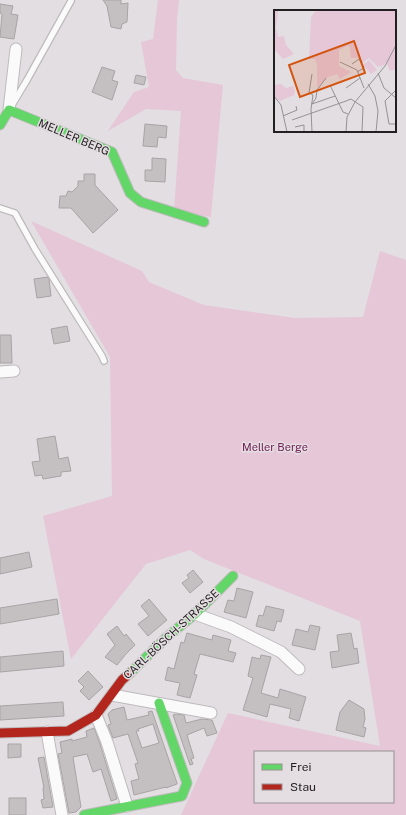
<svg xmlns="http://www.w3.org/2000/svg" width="406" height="815" font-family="'Public Sans',sans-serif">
	<rect width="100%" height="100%" fill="#e3dee1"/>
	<!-- green -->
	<g fill="#e5c7d8" fill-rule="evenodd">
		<polygon points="158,0 179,0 177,18 176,70 183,78 223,85 211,217 174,210 181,111 146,109 108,131 134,92 149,87 141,42 153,39"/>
		<path d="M31 221 142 271 149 282 204 305 295 318 363 317 380 251 406 260V815H181L228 713 380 746 360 621 204 559 190 550 146 564 71 659 43 516 112 496 110 357ZM255 752H393V802H255Z"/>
	</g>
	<!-- building -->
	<g fill="#c4c0c2" stroke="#a8a4a6" fill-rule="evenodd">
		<polygon points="103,0 121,0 121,4 128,3 127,22 122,24 121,29 111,27 107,6"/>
		<polygon points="0,4 13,6 11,14 18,15 14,39 0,37 2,14 0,13"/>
		<polygon points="102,67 115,71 112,80 118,82 112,100 92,92"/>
		<polygon points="136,75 146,77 144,85 134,83"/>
		<polygon points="145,124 167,126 166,138 158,137 157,147 143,146"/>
		<polygon points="152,158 166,159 165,182 145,181 145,170 152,170"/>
		<polygon points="84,174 95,174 95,185 118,210 93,233 71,208 59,208 60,196 66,196 68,191 72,192 78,186 78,181 84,181"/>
		<polygon points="48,277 49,279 51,296 37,298 34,279"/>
		<polygon points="67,326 70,341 54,344 51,329"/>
		<polygon points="0,335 11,335 12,363 0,363"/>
		<polygon points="55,436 59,459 68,457 71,471 61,472 61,476 43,479 42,475 35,476 32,462 40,461 37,439"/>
		<polygon points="29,552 32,567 0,574 0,558"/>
		<polygon points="193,570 203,582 190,593 182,583 189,578 187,575"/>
		<polygon points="237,588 253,592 246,618 224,612 228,600 234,601"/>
		<polygon points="57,599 59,614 0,624 0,608"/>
		<polygon points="149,599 167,620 148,636 138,624 149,616 141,606"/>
		<polygon points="266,606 284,610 281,622 277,621 274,631 256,626 259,615 263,616"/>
		<polygon points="310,625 320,627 315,650 292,645 296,629 308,632"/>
		<polygon points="117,626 124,636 126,634 135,645 126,654 117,665 105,657 115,645 107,634"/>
		<polygon points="187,633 212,640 213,635 231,640 228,651 236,653 233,662 200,654 194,674 197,675 190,698 177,695 180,683 165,680 168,667 174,669 181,642 184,643"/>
		<polygon points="351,633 354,649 357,648 359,663 332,668 330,652 339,651 337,635"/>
		<polygon points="63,651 64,666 0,672 0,657"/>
		<polygon points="261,655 271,657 261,693 278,698 280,689 306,697 299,721 289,718 291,709 270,704 267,717 243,710 253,678 248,676 252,657 260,659"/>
		<polygon points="88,671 103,687 89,700 80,691 84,687 78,681"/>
		<polygon points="349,700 364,709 365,719 363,727 366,728 364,737 336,730 340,712"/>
		<polygon points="63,702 64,716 0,720 0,706"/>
		<path d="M124 707 127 720 149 715 148 712 152 711 177 783V784L166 788V787L134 795 131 781 139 779 135 764 138 763 128 734 113 738 108 725 111 724 108 714 112 710ZM153 724 159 743 142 748 136 731H139L138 729Z"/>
		<polygon points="176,714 184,715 186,723 202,719 212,720 217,733 207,736 204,728 187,735 194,758 191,759 193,764 190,765 173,715"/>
		<polygon points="94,728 100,744 117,799 111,801 101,769 93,772 87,754 73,757 81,807 76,812 69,813 58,754 62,753 60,742 72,739 72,741 87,737 86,731"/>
		<polygon points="8,744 21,744 21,757 8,758"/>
		<polygon points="44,757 53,807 43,808 41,800 44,799 43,788 44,788 38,758"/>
		<rect x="9" y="798" width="17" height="17"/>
	</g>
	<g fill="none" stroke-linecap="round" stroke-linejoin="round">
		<defs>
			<g id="lane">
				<polyline points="12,105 27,80 71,1"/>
				<polyline points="0,208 15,213 35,249 102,356 104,361"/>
			</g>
			<g id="street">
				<polyline points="9,110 16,49"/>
				<polyline points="0,372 14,371"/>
				<polyline points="195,614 231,627 281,652 299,669"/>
				<polyline points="112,695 211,713"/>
				<polyline points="96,715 107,742 127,806"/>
				<polyline points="47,732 62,815"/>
			</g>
			<g id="fast">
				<polyline points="0,125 9,110 112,152 130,193 141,202 204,222"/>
				<polyline points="130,673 168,636 195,614 233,576"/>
				<polyline points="84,815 182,796 187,783 159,703"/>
			</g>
			<polyline id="jam" points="0,733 68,731 96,715 122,680 130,673"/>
		</defs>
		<!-- lane casing -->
		<use href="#lane" stroke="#bebbbd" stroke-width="8"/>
		<!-- street casing -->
		<use href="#street" stroke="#bebbbd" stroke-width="13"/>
		<!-- fast casing -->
		<use href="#fast" stroke="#bebbbd" stroke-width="11"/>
		<!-- jam casing -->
		<use href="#jam" stroke="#bebbbd" stroke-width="11"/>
		<!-- lane -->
		<use href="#lane" stroke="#fbfafa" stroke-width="5.5"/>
		<!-- street -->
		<use href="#street" stroke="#fbfafa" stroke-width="11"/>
		<!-- fast -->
		<use href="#fast" stroke="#63d668" stroke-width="9"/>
		<!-- jam -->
		<use href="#jam" stroke="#b3261e" stroke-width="9"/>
	</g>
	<g text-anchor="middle" stroke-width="3" stroke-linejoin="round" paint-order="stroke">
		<!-- street labels -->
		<g font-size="11" fill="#211f20" stroke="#e4dde1">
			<text transform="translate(74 137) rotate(23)" y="4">MELLER BERG</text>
			<text transform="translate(171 634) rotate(-43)" y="4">CARL-BÖSCH-STRASSE</text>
		</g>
		<!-- park labels -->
		<g font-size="11" fill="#701e54" stroke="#e4dde1">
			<text x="275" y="451">Meller Berge</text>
		</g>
	</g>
	<!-- overview -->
	<g transform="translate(274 10)">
		<rect width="122" height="122" fill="#e3dee1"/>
		<path d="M42 0H122V59L116 61 112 52 106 59 108 55 104 57 95 48 88 53 86 50 88 48H77L75 35 65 40V56L77 62 66 69 63 64 52 68 43 78V54L41 49H35L37 7ZM0 1H4L2 18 4 27 10 26 12 35 20 44 9 49 0 39ZM95 50 103 60 97 64 89 55ZM7 74 12 78 19 76 21 81 20 85 6 91 0 87V75Z" fill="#e5c7d8"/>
		<path fill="none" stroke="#959294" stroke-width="1" d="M66 52 83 60 90 78M78 54 85 49 90 58 83 62M104 63 110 78 122 88M38 64 35 83 39 85 37 99 38 122M94 74 101 86 104 101 102 122M56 75 69 102 74 104M72 78 86 68M122 80 111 91 115 114H122M0 86 7 95 13 122M72 91 77 89 89 97 88 122M38 94 42 88 43 80 52 68M38 94 61 86M9 106 23 100 22 96M18 110 72 91M21 117 30 115V122M48 122H68M72 122 73 107 81 92 111 56 122 35"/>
		<path fill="#d4530e" fill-opacity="0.15" stroke="#d4530e" stroke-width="2" d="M80 31 91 63 26 87 15 55Z"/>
		<rect width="122" height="122" fill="none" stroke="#211f20" stroke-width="2"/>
	</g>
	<!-- legend -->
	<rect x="254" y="751" width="140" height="52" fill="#e4dde1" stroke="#969194"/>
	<rect x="262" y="764" width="20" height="6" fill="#63d668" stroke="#969194"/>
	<text x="290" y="771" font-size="12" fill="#211f20">Frei</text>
	<rect x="262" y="784" width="20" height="6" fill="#b3261e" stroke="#969194"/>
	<text x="290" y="791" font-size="12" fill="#211f20">Stau</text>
</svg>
